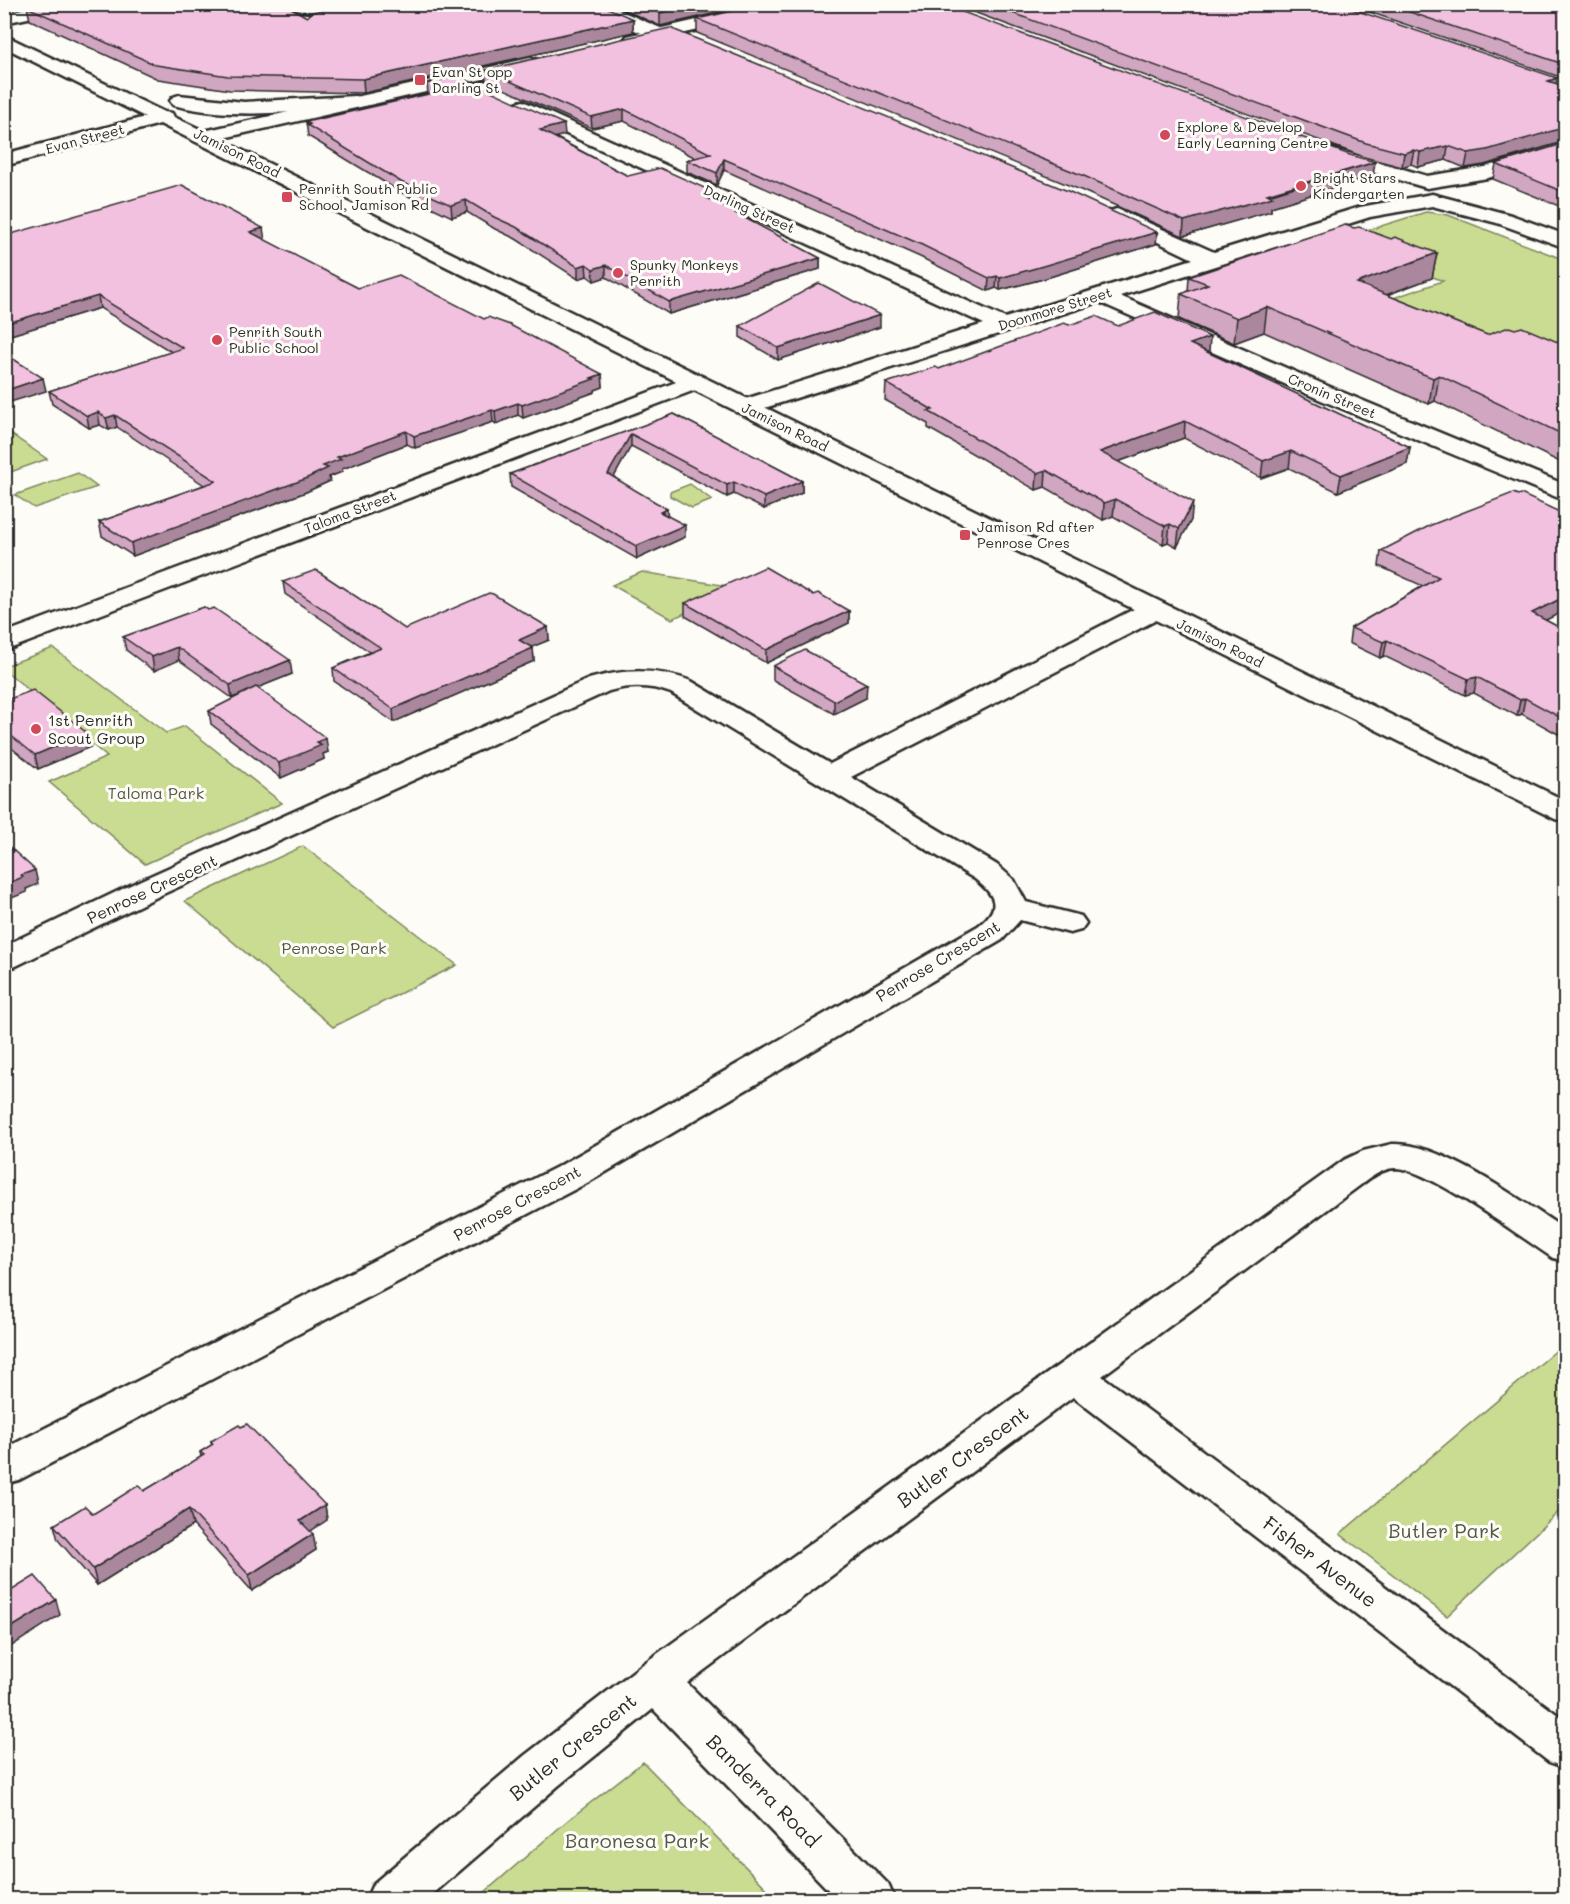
<svg xmlns="http://www.w3.org/2000/svg" width="1570" height="1904" font-family="Mali,sans-serif">
	<rect width="100%" height="100%" fill="#fdfcf7"/>
	<filter id="ink" filterUnits="userSpaceOnUse"><feTurbulence type="fractalNoise" baseFrequency=".0167" numOctaves="2"/><feDisplacementMap in="SourceGraphic" scale="12" xChannelSelector="R" yChannelSelector="G"/><feConvolveMatrix kernelMatrix="1 2 1 2 8 2 1 2 1" color-interpolation-filters="sRGB"/></filter>
	<g filter="url(#ink)">
		<!-- green -->
		<g fill="#cadc91" stroke="#7a845e" stroke-width="1.5">
			<polygon points="1426,212 1448,215 1565,260 1565,361 1480,355 1367,307 1443,281 1339,239"/>
			<polygon points="4,430 5,430 47,459 5,474"/>
			<polygon points="78,473 97,487 34,508 15,495"/>
			<polygon points="690,484 712,500 692,508 670,496 670,492"/>
			<polygon points="642,572 740,588 672,619 612,585"/>
			<polygon points="53,648 166,733 185,726 282,803 145,864 49,782 107,757 5,670 5,666"/>
			<polygon points="303,846 457,965 333,1027 185,901"/>
			<polygon points="1565,1343 1565,1506 1447,1616 1340,1534"/>
			<polygon points="643,1762 777,1899 477,1899 567,1821"/>
		</g>
		<g fill="none" stroke-linecap="round" stroke-linejoin="round">
			<defs>
				<g id="street">
					<polygon points="44,4 78,4 76,8 4,23 4,13"/>
					<path d="M284 4H355C344 15 295 15 284 4Z"/>
					<polygon points="582,4 605,4 665,30 668,34 665,38 653,38 584,8"/>
					<path d="M179 95 244 102 355 96 362 98 364 102 362 106 355 108C294 111 232 120 173 105L170 101 173 97Z"/>
					<polygon points="523,101 1005,318 1193,259 1110,219 1107,215 1110,211 1117,209 1214,252 1360,207 1432,194 1511,215 1566,235 1566,248 1497,223 1432,206 1370,217 1120,296 1337,390 1566,485 1566,501 1321,400 1099,302 752,412 744,414 736,412 732,407 736,402 984,324 516,111 514,107 516,103"/>
					<polygon points="1566,142 1566,154 1488,178 1427,188 1324,158 1321,154 1324,150 1331,148 1427,176 1485,167"/>
					<polygon points="695,375 703,377 707,382 703,387 4,651 4,633"/>
					<path d="M1154 602 1164 604 1168 610 1164 616 851 777 997 865 1014 880 1026 902 1081 916 1086 923 1081 930 1070 933 1020 920 1002 940 587 1183 19 1480 4 1484V1449L561 1165 978 926C1002 907 996 896 975 879L671 693C650 685 630 685 609 691L163 894 16 966 4 969V946L141 880 589 679C625 669 655 668 691 681L830 764 1144 604Z"/>
					<path d="M1392 1144C1441 1141 1524 1203 1566 1230V1261L1553 1258C1521 1237 1429 1169 1396 1168 1386 1168 1378 1173 1370 1178L1102 1376 1566 1721V1768L1549 1762 1073 1397 687 1683 888 1884 895 1900H838L653 1709 558 1786 426 1900H366L373 1884 524 1756 639 1667 1344 1160 1363 1151Z"/>
				</g>
				<g id="secondary">
					<polygon points="767,4 799,4 791,9 633,45 627,44 624,40 627,36"/>
					<polygon points="4,35 164,112 172,113 174,117 204,131 530,58 536,59 539,63 536,67 219,139 1566,801 1566,822 1555,819 160,124 4,166 4,154 145,117 4,47"/>
				</g>
			</defs>
			<!-- street casing -->
			<use href="#street" stroke="#2b2b2b" stroke-width="5"/>
			<!-- secondary casing -->
			<use href="#secondary" stroke="#2b2b2b" stroke-width="5"/>
			<!-- street -->
			<use href="#street" fill="#fdfcf7" fill-rule="evenodd"/>
			<!-- secondary -->
			<use href="#secondary" fill="#fdfcf7" fill-rule="evenodd"/>
		</g>
		<!-- wall -->
		<g fill="#d1a6c1" stroke="#2b2b2b" stroke-width="1.5">
			<polygon points="4,4 32,4 8,10 4,8"/>
			<polygon points="612,4 755,4 660,26"/>
			<polygon points="952,4 1337,4 1484,165 1465,168 1446,160 1418,167 1411,164 1402,167 1364,157"/>
			<polygon points="1346,4 1566,4 1566,79"/>
			<polygon points="27,7 307,17 633,19 633,32 364,93 230,90 158,79 30,20"/>
			<polygon points="697,19 1373,176 1271,207 1271,211 1183,236 1083,191 697,33"/>
			<polygon points="485,70 1157,232 1156,244 1043,279 1000,290 996,288 988,291 920,257 724,170 717,185 687,172 687,160 696,158 624,121 592,128 486,81"/>
			<polygon points="458,76 565,135 555,137 628,176 709,199 820,258 820,269 669,314 606,277 594,281 587,276 578,279 516,239 495,229 467,212 452,217 402,193 308,136 306,122 428,94 427,83"/>
			<polygon points="1566,143 1566,209 1493,179 1496,164"/>
			<polygon points="1354,228 1437,253 1432,278 1387,295 1487,335 1515,329 1560,343 1566,340 1566,465 1435,401 1429,404 1418,400 1264,332 1234,343 1179,319 1181,294 1188,292 1189,277"/>
			<polygon points="4,236 264,240 358,288 484,319 602,374 603,387 595,390 595,392 523,418 518,415 496,424 493,422 415,448 407,444 342,469 342,472 329,477 330,481 306,492 133,556 102,536 99,522 204,485 117,427 109,430 100,425 89,428 52,404 49,391 172,352 100,308 4,337"/>
			<polygon points="1069,325 1118,326 1209,353 1410,447 1407,464 1338,492 1289,468 1261,478 1184,438 1118,462 1191,520 1177,547 1168,542 1163,544 1113,516 1103,520 1045,487 1036,490 928,428 928,424 885,400 886,383 939,369"/>
			<polygon points="740,326 880,327 778,360 740,337"/>
			<polygon points="674,414 802,481 802,493 764,509 734,494 727,497 631,446 614,477 668,516 685,537 637,559 511,487 510,474"/>
			<polygon points="1566,515 1566,610 1545,620 1566,631 1566,735 1563,733 1560,735 1522,714 1517,716 1474,693 1465,695 1384,656 1380,658 1349,643 1351,628 1423,586 1379,566 1381,551"/>
			<polygon points="283,582 405,629 548,627 549,640 531,647 533,648 534,661 394,722 334,681 333,668 370,652 285,594"/>
			<polygon points="813,595 849,611 849,623 766,663 685,616 685,603"/>
			<polygon points="204,607 292,674 257,688 328,752 323,754 324,759 281,778 211,724 209,711 239,696 232,698 179,660 154,671 126,650 123,637"/>
			<polygon points="773,666 866,698 834,714 773,680"/>
			<polygon points="4,701 90,747 38,769 4,742"/>
			<polygon points="211,1441 325,1505 327,1520 310,1531 316,1550 252,1591 193,1525 97,1585 58,1540 54,1525 93,1514 144,1491 201,1457 200,1452 212,1445"/>
		</g>
		<!-- shaded-wall -->
		<g fill="#aa879d" stroke="#2b2b2b" stroke-width="1.5">
			<polygon points="7,4 32,4 8,10"/>
			<polygon points="697,4 755,4 660,26 660,13"/>
			<polygon points="633,19 633,32 364,93 363,79"/>
			<polygon points="1557,78 1555,92 1548,81"/>
			<polygon points="624,109 624,121 592,128 591,117"/>
			<polygon points="564,124 565,135 541,141 540,130"/>
			<polygon points="1566,127 1566,141 1484,165 1465,168 1468,153"/>
			<polygon points="1448,146 1446,160 1418,167 1420,152"/>
			<polygon points="1414,150 1411,164 1402,167 1404,153"/>
			<polygon points="724,159 724,170 717,185 717,173"/>
			<polygon points="1375,162 1373,176 1271,207 1271,211 1183,236 1184,221"/>
			<polygon points="709,190 709,201 705,197"/>
			<polygon points="466,200 467,212 452,217 451,205"/>
			<polygon points="263,228 265,240 250,232"/>
			<polygon points="1157,232 1156,244 1043,279 1000,290 1000,278"/>
			<polygon points="1437,253 1432,278 1353,307 1357,283"/>
			<polygon points="820,258 820,269 669,314 669,302"/>
			<polygon points="586,264 587,276 578,279 578,267"/>
			<polygon points="606,265 606,277 594,281 593,269"/>
			<polygon points="997,276 996,288 988,291 989,278"/>
			<polygon points="98,296 100,308 4,337 4,324"/>
			<polygon points="1267,307 1264,332 1234,343 1237,318"/>
			<polygon points="880,315 880,327 778,360 778,348"/>
			<polygon points="1210,337 1209,353 1190,344"/>
			<polygon points="602,374 603,387 595,390 595,392 523,418 522,405"/>
			<polygon points="1439,375 1435,401 1429,404 1433,378"/>
			<polygon points="43,378 46,391 4,404 4,391"/>
			<polygon points="518,403 518,415 496,424 495,411"/>
			<polygon points="492,410 493,422 415,448 414,436"/>
			<polygon points="98,412 100,425 89,428 87,416"/>
			<polygon points="115,415 117,427 109,430 106,418"/>
			<polygon points="1185,421 1184,438 1098,469 1100,452"/>
			<polygon points="406,431 407,444 342,469 342,472 329,477 330,481 306,492 133,556 131,543 337,457"/>
			<polygon points="631,434 631,446 609,486 608,474"/>
			<polygon points="1410,447 1407,464 1338,492 1341,475"/>
			<polygon points="1291,451 1289,468 1261,478 1263,461"/>
			<polygon points="1046,470 1045,487 1036,490 1037,473"/>
			<polygon points="802,481 802,493 764,509 764,497"/>
			<polygon points="734,482 734,494 727,497 727,485"/>
			<polygon points="1115,499 1113,516 1103,520 1104,503"/>
			<polygon points="1193,502 1191,520 1177,547 1179,529"/>
			<polygon points="667,509 668,521 660,512"/>
			<polygon points="1170,524 1168,542 1163,544 1165,526"/>
			<polygon points="685,525 685,537 637,559 636,546"/>
			<polygon points="1566,596 1566,610 1528,629 1532,613"/>
			<polygon points="849,611 849,623 766,663 766,650"/>
			<polygon points="548,627 549,640 520,652 519,640"/>
			<polygon points="1387,640 1384,656 1380,658 1383,642"/>
			<polygon points="177,647 179,660 154,671 152,657"/>
			<polygon points="533,648 534,661 394,722 393,709"/>
			<polygon points="290,660 292,674 232,698 230,685"/>
			<polygon points="1477,677 1474,693 1465,695 1468,679"/>
			<polygon points="867,684 866,698 834,714 834,701"/>
			<polygon points="1525,698 1522,714 1517,716 1520,700"/>
			<polygon points="1566,718 1563,733 1560,735 1563,719"/>
			<polygon points="87,733 90,747 38,769 35,755"/>
			<polygon points="326,738 328,752 323,754 324,759 281,778 279,763 317,742"/>
			<polygon points="35,870 38,884 26,889 27,892 4,901 4,885 21,875"/>
			<polygon points="325,1505 327,1520 303,1536 300,1521"/>
			<polygon points="189,1509 193,1525 97,1585 93,1569"/>
			<polygon points="313,1534 316,1550 252,1591 249,1575"/>
			<polygon points="56,1600 60,1615 4,1651 4,1632"/>
		</g>
		<!-- building -->
		<g fill="#f3c1e0" stroke="#2b2b2b" stroke-width="1.5">
			<polygon points="39,4 284,4 307,17 313,12 349,4 599,4 633,19 363,79 228,76 156,65 27,7"/>
			<polygon points="641,4 697,4 660,13"/>
			<polygon points="764,4 941,4 1350,155 1375,162 1267,194 1273,197 1184,221 1084,176 697,19"/>
			<polygon points="988,4 1337,4 1557,78 1548,81 1566,87 1566,127 1487,150 1468,153 1448,146 1420,152 1414,150 1404,153 1366,143"/>
			<polygon points="1386,4 1566,4 1566,65"/>
			<polygon points="670,28 1068,191 1157,232 1043,266 1000,278 997,276 989,278 920,244 724,159 717,173 687,160 711,154 624,109 591,117 485,70"/>
			<polygon points="458,76 564,124 540,130 628,176 660,168 709,190 705,197 820,258 669,302 606,265 593,269 586,264 578,267 516,227 494,217 466,200 451,205 401,182 307,125 310,124 306,122 438,92 437,83 427,83"/>
			<polygon points="1566,143 1566,193 1496,164"/>
			<polygon points="182,185 263,228 250,232 358,288 399,275 484,319 488,317 510,325 602,374 591,378 594,379 522,405 518,403 495,411 492,410 414,436 406,431 337,457 341,459 323,466 328,468 305,479 131,543 99,522 216,481 115,415 106,418 98,412 87,416 49,391 183,348 98,296 4,324 4,236"/>
			<polygon points="1345,225 1354,228 1359,227 1391,239 1395,237 1437,253 1357,283 1487,335 1509,327 1515,329 1522,327 1560,343 1566,340 1566,436 1439,375 1433,378 1423,374 1267,307 1237,318 1181,294 1208,284 1189,277"/>
			<polygon points="819,283 880,315 778,348 740,326"/>
			<polygon points="1155,312 1210,337 1190,344 1410,447 1341,475 1291,451 1263,461 1185,421 1100,452 1193,502 1179,529 1170,524 1165,526 1115,499 1104,503 1046,470 1037,473 928,411 933,410 886,383 936,367 939,369 1064,323 1069,325 1096,316 1118,326"/>
			<polygon points="4,353 43,378 4,391"/>
			<polygon points="674,414 802,481 764,497 734,482 727,485 631,434 608,474 667,509 660,512 685,525 636,546 510,474"/>
			<polygon points="1513,493 1518,495 1521,494 1566,515 1566,596 1532,613 1566,631 1566,718 1563,719 1525,698 1520,700 1477,677 1468,679 1387,640 1383,642 1351,628 1439,577 1381,551 1431,525"/>
			<polygon points="765,567 813,595 818,593 849,611 766,650 685,603"/>
			<polygon points="316,570 405,629 489,593 493,594 548,627 519,640 533,648 393,709 333,668 381,648 283,582"/>
			<polygon points="204,607 208,610 214,608 290,660 230,685 177,647 152,657 123,637"/>
			<polygon points="805,650 867,684 834,701 773,666"/>
			<polygon points="256,687 326,738 317,742 322,745 279,763 209,711"/>
			<polygon points="33,690 87,733 35,755 4,730 4,701"/>
			<polygon points="4,842 35,870 21,875 23,877 4,885"/>
			<polygon points="247,1424 325,1505 300,1521 313,1534 249,1575 189,1509 93,1569 54,1525 85,1506 93,1514 139,1485 144,1491 204,1455 200,1452 213,1444 211,1441 239,1425 241,1427"/>
			<polygon points="35,1576 56,1600 4,1632 4,1592 6,1594"/>
		</g>
	</g>
	<!-- markers -->
	<g fill="#d1495b" stroke="#fdfcf7" stroke-width="2">
		<rect x="414" y="74" width="12" height="12" rx="3"/>
		<circle cx="1165" cy="135" r="6"/>
		<circle cx="1301" cy="186" r="6"/>
		<rect x="281" y="191" width="12" height="12" rx="3"/>
		<circle cx="618" cy="273" r="6"/>
		<circle cx="217" cy="340" r="6"/>
		<rect x="959" y="529" width="12" height="12" rx="3"/>
		<circle cx="36" cy="729" r="6"/>
	</g>
	<g text-anchor="middle" stroke-width="6" stroke-linejoin="round" paint-order="stroke">
		<!-- far-poi labels -->
		<g font-size="14" fill="#2b2b2b" stroke="#fdfcf7" text-anchor="start">
			<text x="432" y="77">Evan St opp<tspan x="432" dy="16">Darling St</tspan></text>
			<text x="1177" y="132">Explore &amp; Develop<tspan x="1177" dy="16">Early Learning Centre</tspan></text>
			<text x="1313" y="183">Bright Stars<tspan x="1313" dy="16">Kindergarten</tspan></text>
			<text x="299" y="194">Penrith South Public<tspan x="299" dy="16">School, Jamison Rd</tspan></text>
			<text x="630" y="270">Spunky Monkeys<tspan x="630" dy="16">Penrith</tspan></text>
			<text x="229" y="337">Penrith South<tspan x="229" dy="16">Public School</tspan></text>
			<text x="977" y="532">Jamison Rd after<tspan x="977" dy="16">Penrose Cres</tspan></text>
		</g>
		<!-- far-street labels -->
		<g font-size="14" fill="#2b2b2b" stroke="#fdfcf7">
			<text transform="translate(85 139) rotate(-15)" y="5">Evan Street</text>
			<text transform="translate(237 153) rotate(26)" y="5">Jamison Road</text>
			<text transform="translate(749 209) rotate(24)" y="5">Darling Street</text>
			<text transform="translate(1055 309) rotate(-17)" y="5">Doonmore Street</text>
			<text transform="translate(1332 396) rotate(23)" y="5">Cronin Street</text>
			<text transform="translate(785 427) rotate(26)" y="5">Jamison Road</text>
			<text transform="translate(350 512) rotate(-21)" y="5">Taloma Street</text>
			<text transform="translate(1220 643) rotate(26)" y="5">Jamison Road</text>
		</g>
		<!-- poi labels -->
		<g font-size="16" fill="#2b2b2b" stroke="#fdfcf7" text-anchor="start">
			<text x="48" y="726">1st Penrith<tspan x="48" dy="18">Scout Group</tspan></text>
		</g>
		<!-- park labels -->
		<g font-size="16" fill="#535744" stroke="#fdfcf7">
			<text x="156" y="799">Taloma Park</text>
			<text x="334" y="954">Penrose Park</text>
		</g>
		<!-- street labels -->
		<g font-size="16" fill="#2b2b2b" stroke="#fdfcf7">
			<text transform="translate(152 889) rotate(-25)" y="6">Penrose Crescent</text>
			<text transform="translate(938 961) rotate(-31)" y="6">Penrose Crescent</text>
			<text transform="translate(517 1203) rotate(-28)" y="6">Penrose Crescent</text>
		</g>
		<!-- near-street labels -->
		<g font-size="20" fill="#2b2b2b" stroke="#fdfcf7">
			<text transform="translate(963 1457) rotate(-36)" y="7">Butler Crescent</text>
			<text transform="translate(1320 1562) rotate(37)" y="7">Fisher Avenue</text>
			<text transform="translate(573 1747) rotate(-39)" y="7">Butler Crescent</text>
			<text transform="translate(763 1791) rotate(45)" y="7">Banderra Road</text>
		</g>
		<!-- near-park labels -->
		<g font-size="20" fill="#535744" stroke="#fdfcf7">
			<text x="1444" y="1538">Butler Park</text>
			<text x="637" y="1848">Baronesa Park</text>
		</g>
	</g>
	<!-- margin -->
	<rect width="1570" height="1904" fill="none" stroke="#fdfcf7" stroke-width="24"/>
	<rect x="12" y="12" width="1546" height="1880" fill="none" stroke="#2b2b2b" stroke-width="2" filter="url(#ink)"/>
</svg>
